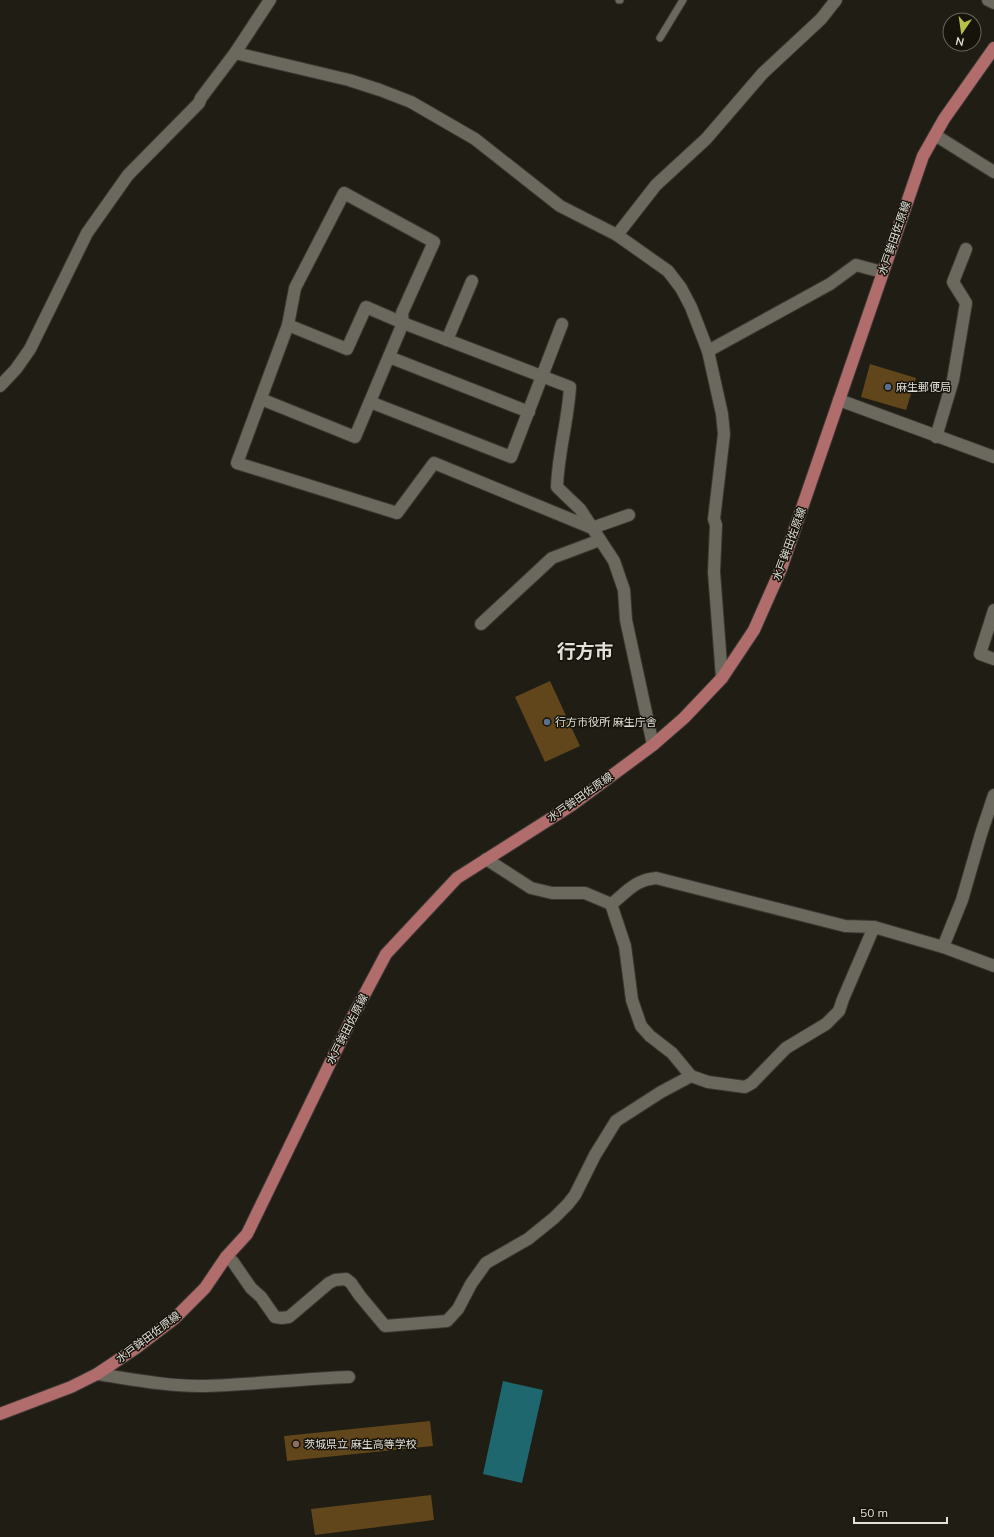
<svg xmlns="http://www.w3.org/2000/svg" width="994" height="1537" font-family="Mulish,'Noto Sans JP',sans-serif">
	<rect width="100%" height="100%" fill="#1f1d14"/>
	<!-- water -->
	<polygon fill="#1f676f" points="503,1381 543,1390 522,1483 483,1474"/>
	<!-- building -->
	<g fill="#62461b">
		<polygon points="870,364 916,378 906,410 861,397"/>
		<polygon points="550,681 580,746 545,762 515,697"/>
		<polygon points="430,1421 433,1446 287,1461 284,1436"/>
		<polygon points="431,1495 434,1520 315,1535 311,1509"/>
	</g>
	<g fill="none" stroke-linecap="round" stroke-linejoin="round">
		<defs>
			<g id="service">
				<polyline points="619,0 620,0"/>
				<polyline points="660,38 683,0"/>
			</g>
			<g id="minor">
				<polyline points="988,0 994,3"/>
				<polyline points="235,53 349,80 380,90 411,102 475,139 560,206 617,235 668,271 681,288 691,307 708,351 722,414 724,434 714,519 716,525 714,572 722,678"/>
				<polyline points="935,135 994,172"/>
				<polyline points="617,235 656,185 706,139 763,73 821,19 836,0"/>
				<path d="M288 325 347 349 366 307 403 323 570 387C568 421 558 453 557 487L580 509 614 561 624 590 626 620 653 745"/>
				<polyline points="447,340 472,281"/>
				<polyline points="708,351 830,284 856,265 882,272"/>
				<polyline points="389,357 529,412"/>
				<polyline points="0,386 16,369 30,349 87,233 128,175 199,103 201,98 235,53 270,0"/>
				<polyline points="261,399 355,437 403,323 402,313 434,242 344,193 295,288 288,325 237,463 397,513 434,463 592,528 629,515"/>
				<polyline points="839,400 994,457"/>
				<polyline points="370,402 511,457 562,324"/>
				<polyline points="936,437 953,380 966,303 953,282 966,249"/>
				<polyline points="994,610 980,654 994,659"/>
				<polyline points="481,624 552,558 600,540"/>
				<polyline points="486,859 531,888 552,893 585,893 611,904 625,946 632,1000 641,1026 650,1036 672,1053 691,1076"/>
				<path d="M611 904C622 897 630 885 643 881 647 879 652 879 656 878L845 926 874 927 943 947 994 966"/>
				<polyline points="943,947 962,900 981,834 994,795"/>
				<polyline points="226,1257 233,1262 251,1288 261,1297 275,1317 282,1318 289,1317 329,1283 335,1280 346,1279 351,1283 360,1296 385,1326 447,1321 458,1309 471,1284 486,1263 528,1239 554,1218 568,1204 575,1195 595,1155 616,1121 661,1092 691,1076 708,1082 745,1087 752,1083 786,1048 826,1024 839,1011 843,999 874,927"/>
				<path d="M97 1374C131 1379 165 1386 200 1386 249 1385 299 1379 349 1377"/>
			</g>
			<polyline id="primary" points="0,1414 71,1387 97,1374 136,1348 174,1319 205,1288 226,1257 247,1234 352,1018 386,954 457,878 572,805 653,745 684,718 722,678 754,630 781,569 923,156 944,119 994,48"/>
		</defs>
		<!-- service casing -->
		<use href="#service" stroke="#393732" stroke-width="9"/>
		<!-- minor casing -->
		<use href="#minor" stroke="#393732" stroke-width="14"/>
		<!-- primary casing -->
		<use href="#primary" stroke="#393732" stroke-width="14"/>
		<!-- service -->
		<use href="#service" stroke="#6b685e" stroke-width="7"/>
		<!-- minor -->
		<use href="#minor" stroke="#6b685e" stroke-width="12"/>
		<!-- primary -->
		<use href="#primary" stroke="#b16c6c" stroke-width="12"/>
	</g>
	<!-- markers -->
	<g fill="#5c6f8a" stroke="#16130b" stroke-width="1.5">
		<circle cx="888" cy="387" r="4"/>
		<circle cx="547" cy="722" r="4"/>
	</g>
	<circle fill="#8d6e63" stroke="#16130b" stroke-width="1.5" cx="296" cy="1444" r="4"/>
	<g text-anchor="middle" stroke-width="3" stroke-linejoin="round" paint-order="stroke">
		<!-- street labels -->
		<g font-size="11" fill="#e1e0da" stroke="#16130b">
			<text transform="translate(894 238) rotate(-71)" y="4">水戸鉾田佐原線</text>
			<text transform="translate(789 544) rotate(-70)" y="4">水戸鉾田佐原線</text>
			<text transform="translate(580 797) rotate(-35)" y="4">水戸鉾田佐原線</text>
			<text transform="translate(347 1029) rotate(-63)" y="4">水戸鉾田佐原線</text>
			<text transform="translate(148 1337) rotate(-37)" y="4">水戸鉾田佐原線</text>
		</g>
		<!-- poi labels -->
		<g font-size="11" fill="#e1e0da" stroke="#16130b" text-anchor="start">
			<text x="896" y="391">麻生郵便局</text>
			<text x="555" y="726">行方市役所 麻生庁舎</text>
			<text x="304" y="1448">茨城県立 麻生高等学校</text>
		</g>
		<!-- town labels -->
		<g font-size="19" font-weight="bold" fill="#e1e0da" stroke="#16130b">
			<text x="585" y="658">行方市</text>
		</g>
	</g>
	<!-- north arrow -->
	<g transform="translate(962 32) rotate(193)"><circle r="19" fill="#16130b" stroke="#67655e"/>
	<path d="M0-3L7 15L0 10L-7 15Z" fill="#b8c147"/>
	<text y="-6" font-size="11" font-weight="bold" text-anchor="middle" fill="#e1e0da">N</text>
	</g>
	<!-- scale -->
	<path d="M854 1517v6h93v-6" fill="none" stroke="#e1e0da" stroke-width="2"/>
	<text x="860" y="1517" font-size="12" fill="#e1e0da" stroke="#16130b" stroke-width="3" paint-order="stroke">50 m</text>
</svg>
